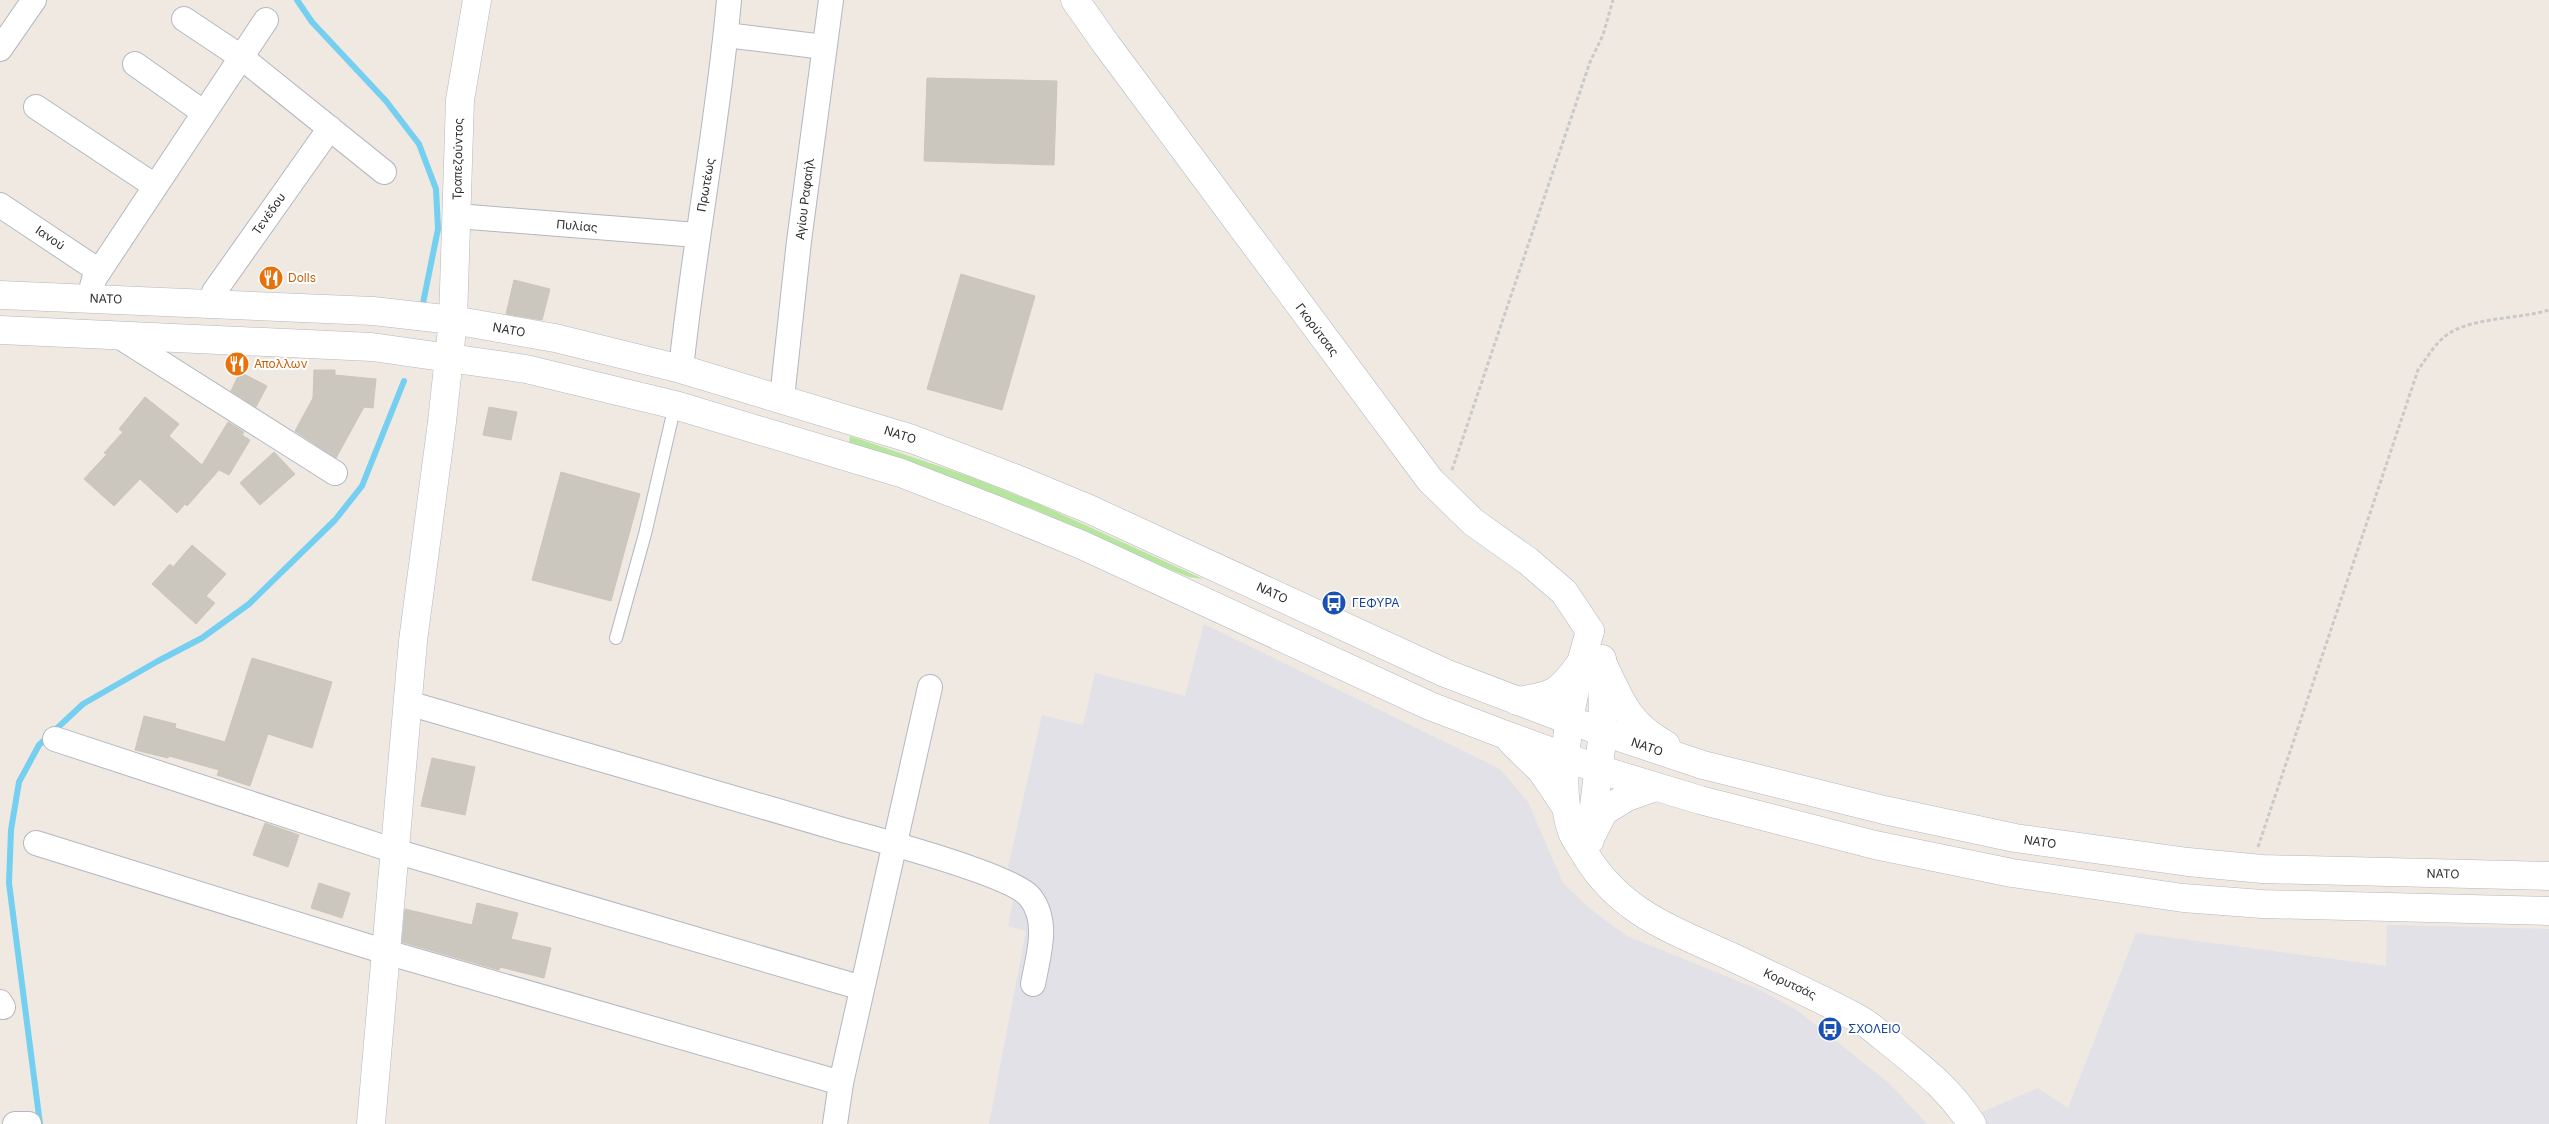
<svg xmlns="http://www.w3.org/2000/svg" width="2549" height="1124" font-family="Inter,sans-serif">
	<rect width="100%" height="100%" fill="#efe9e1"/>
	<!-- industrial -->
	<g fill="#e3e1e8">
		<polygon points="1204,624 1500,769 1528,802 1563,883 1589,908 1627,936 1760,990 1798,1011 1889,1083 1927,1124 989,1124 1026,931 1008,926 1014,898 1002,894 1042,715 1083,725 1095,673 1185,696"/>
		<polygon points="2387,925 2549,929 2549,1124 1954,1124 2038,1088 2068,1108 2136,933 2386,966"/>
	</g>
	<!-- green -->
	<polygon fill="#b6e59e" points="850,436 971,477 1039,504 1203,579 1189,577 1123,551 1036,510 849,443"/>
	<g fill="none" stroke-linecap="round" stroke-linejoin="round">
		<!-- stream -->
		<g stroke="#75cff0" stroke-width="6">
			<polyline points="297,0 312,22 386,101 419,144 436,189 438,229 422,308"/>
			<polyline points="40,1124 9,883 11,830 19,782 39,745 83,704 158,661 202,638 249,604 335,520 362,486 404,381"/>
		</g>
	</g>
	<!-- building -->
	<g fill="#cbc7bf" stroke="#cbc5ba">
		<polygon points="927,78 1057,81 1054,165 924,161"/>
		<polygon points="961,274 1035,296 1002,410 927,389"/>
		<polygon points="514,280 550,289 542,320 506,314"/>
		<polygon points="314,370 335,370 335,375 376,379 373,408 364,407 336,458 295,431 313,398"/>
		<polygon points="240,372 267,386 256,407 231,391"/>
		<polygon points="145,397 179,424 169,436 202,465 228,422 244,432 242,435 250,440 229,475 219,470 187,506 185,504 177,513 140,479 114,506 84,479 107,454 104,453 123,432 119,429"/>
		<polygon points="489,407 517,412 511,440 483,435"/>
		<polygon points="274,452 295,474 260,505 240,483"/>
		<polygon points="561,472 640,494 611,601 532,580"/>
		<polygon points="192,545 226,574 206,596 215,603 196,624 152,584 170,564 173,567"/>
		<polygon points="252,658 332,682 312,748 268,734 250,786 217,775 219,770 169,756 168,758 135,750 144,716 176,724 175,728 225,742"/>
		<polygon points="432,758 475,767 465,815 421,806"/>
		<polygon points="265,823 299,835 288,867 253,855"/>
		<polygon points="319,883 350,893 342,918 311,908"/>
		<polygon points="477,903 518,913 511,939 551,948 544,978 500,967 499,970 402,942 405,909 472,925"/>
	</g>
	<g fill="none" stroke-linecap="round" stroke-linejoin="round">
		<defs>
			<polyline id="service" points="616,638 645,534 675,405"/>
			<g id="minor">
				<polyline points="184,19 241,57 384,172"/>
				<polyline points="726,35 824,47"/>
				<polyline points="0,49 34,0"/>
				<polyline points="135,64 203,112"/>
				<polyline points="36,107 155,186"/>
				<polyline points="0,205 99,271"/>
				<polyline points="457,216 697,235"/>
				<polyline points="89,298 94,279 266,20"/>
				<polyline points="211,302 214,292 330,128"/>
				<polyline points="117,335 335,473"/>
				<path d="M681 369C694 245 718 124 729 0"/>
				<polyline points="782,398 799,241 831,0"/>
				<path d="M408 703C553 745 698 788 843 830 876 839 1012 875 1030 897 1050 922 1038 956 1033 984"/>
				<polyline points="55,739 395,851 862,988"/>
				<polyline points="36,843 386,952 841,1083"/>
				<polyline points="0,1002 3,1007"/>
				<polyline points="15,1124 29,1124"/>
				<polyline points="835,1124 841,1083 930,687"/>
			</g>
			<g id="tertiary">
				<path d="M1590 631C1574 683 1553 780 1572 832 1575 839 1581 847 1585 854 1621 914 1674 930 1734 958 1776 978 1818 997 1859 1019 1871 1026 1882 1036 1892 1044 1925 1071 1948 1088 1972 1124"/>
				<polyline points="1590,840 1603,732 1602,659"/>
				<polyline points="371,1124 413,641 442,422 453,320 460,100 477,0"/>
			</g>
			<g id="secondary">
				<polyline points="1075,0 1106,44 1430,480 1473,522 1528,561 1564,592 1590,631"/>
				<polyline points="0,295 373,311 453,320 555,338 681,369 912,439 1014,478 1089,509 1445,673 1571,721 1703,765 1884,810 2015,838 2188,862 2262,869 2549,876"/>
				<polyline points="0,330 372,347 526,369 675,405 901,473 994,509 1082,545 1430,706 1503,734 1598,769 1700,800 1875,845 2012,873 2183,898 2262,904 2549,911"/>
				<path d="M1603 664C1621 702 1628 724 1666 745"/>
				<path d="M1517 701C1553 696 1558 694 1580 664"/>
				<polyline points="1512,742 1541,770 1566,807"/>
				<polyline points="1590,838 1604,811 1627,797 1655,787"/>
			</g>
		</defs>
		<!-- service casing -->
		<use href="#service" stroke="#b4b7c1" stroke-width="14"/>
		<!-- minor casing -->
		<use href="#minor" stroke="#b4b7c1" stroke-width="26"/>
		<!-- tertiary casing -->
		<use href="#tertiary" stroke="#b4b7c1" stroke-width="29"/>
		<!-- secondary casing -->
		<use href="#secondary" stroke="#b4b7c1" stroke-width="29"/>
		<!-- path -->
		<g stroke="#c9c9c9" stroke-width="3" stroke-dasharray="4 2.5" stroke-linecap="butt">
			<polyline points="1452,470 1590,62 1603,35 1613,0"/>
			<path d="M2258 847 2418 370C2427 358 2435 343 2448 334 2473 317 2520 319 2549 310"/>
		</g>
		<!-- service -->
		<use href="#service" stroke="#fff" stroke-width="12"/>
		<!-- minor -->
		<use href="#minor" stroke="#fff" stroke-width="24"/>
		<!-- tertiary -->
		<use href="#tertiary" stroke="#fff" stroke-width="28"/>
		<!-- secondary -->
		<use href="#secondary" stroke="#fff" stroke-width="28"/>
	</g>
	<!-- icons -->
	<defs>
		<symbol id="restaurant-disc" viewBox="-11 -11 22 22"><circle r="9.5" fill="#e8710a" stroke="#fff"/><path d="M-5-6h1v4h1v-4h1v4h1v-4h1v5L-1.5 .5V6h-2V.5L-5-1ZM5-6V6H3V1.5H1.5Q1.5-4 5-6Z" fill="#fff"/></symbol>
		<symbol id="bus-disc" viewBox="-11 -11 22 22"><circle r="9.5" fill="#1a4fb4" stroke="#fff"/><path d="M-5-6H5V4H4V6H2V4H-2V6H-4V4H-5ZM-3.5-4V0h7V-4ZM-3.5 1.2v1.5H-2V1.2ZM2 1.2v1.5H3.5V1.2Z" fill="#fff"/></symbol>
	</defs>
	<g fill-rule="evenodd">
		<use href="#restaurant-disc" x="257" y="264" width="28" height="28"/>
		<use href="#restaurant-disc" x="223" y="350" width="28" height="28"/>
		<use href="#bus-disc" x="1320" y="589" width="28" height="28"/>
		<use href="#bus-disc" x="1816" y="1015" width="28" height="28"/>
	</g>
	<g text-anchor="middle" stroke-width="4" stroke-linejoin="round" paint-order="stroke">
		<!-- street labels -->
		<g font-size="12" fill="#2e2e2e" stroke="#fff">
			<text transform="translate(458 159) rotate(-89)" y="4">Τραπεζούντος</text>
			<text transform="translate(706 185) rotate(-80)" y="4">Πρωτέως</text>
			<text transform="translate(805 199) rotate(-83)" y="4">Αγίου Ραφαήλ</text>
			<text transform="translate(269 214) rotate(-55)" y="4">Τενέδου</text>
			<text transform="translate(577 226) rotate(5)" y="4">Πυλίας</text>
			<text transform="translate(50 238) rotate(34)" y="4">Ιανού</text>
			<text transform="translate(106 299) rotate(2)" y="4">ΝΑΤΟ</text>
			<text transform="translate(509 330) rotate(10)" y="4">ΝΑΤΟ</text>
			<text transform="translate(1317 330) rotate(53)" y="4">Γκορύτσας</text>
			<text transform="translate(900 435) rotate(18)" y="4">ΝΑΤΟ</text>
			<text transform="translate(1272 593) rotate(25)" y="4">ΝΑΤΟ</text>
			<text transform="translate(1647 747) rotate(19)" y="4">ΝΑΤΟ</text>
			<text transform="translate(2040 842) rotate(9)" y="4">ΝΑΤΟ</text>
			<text transform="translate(2443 874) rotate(1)" y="4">ΝΑΤΟ</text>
			<text transform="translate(1790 984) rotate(25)" y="4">Κορυτσάς</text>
		</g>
		<!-- food labels -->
		<g font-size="12" fill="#c56008" stroke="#fff" text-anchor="start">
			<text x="288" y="282">Dolls</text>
			<text x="254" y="368">Απολλων</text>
		</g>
		<!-- transit labels -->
		<g font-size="12" fill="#164399" stroke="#fff" text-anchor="start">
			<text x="1352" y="607">ΓΕΦΥΡΑ</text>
			<text x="1848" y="1033">ΣΧΟΛΕΙΟ</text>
		</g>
	</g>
</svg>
